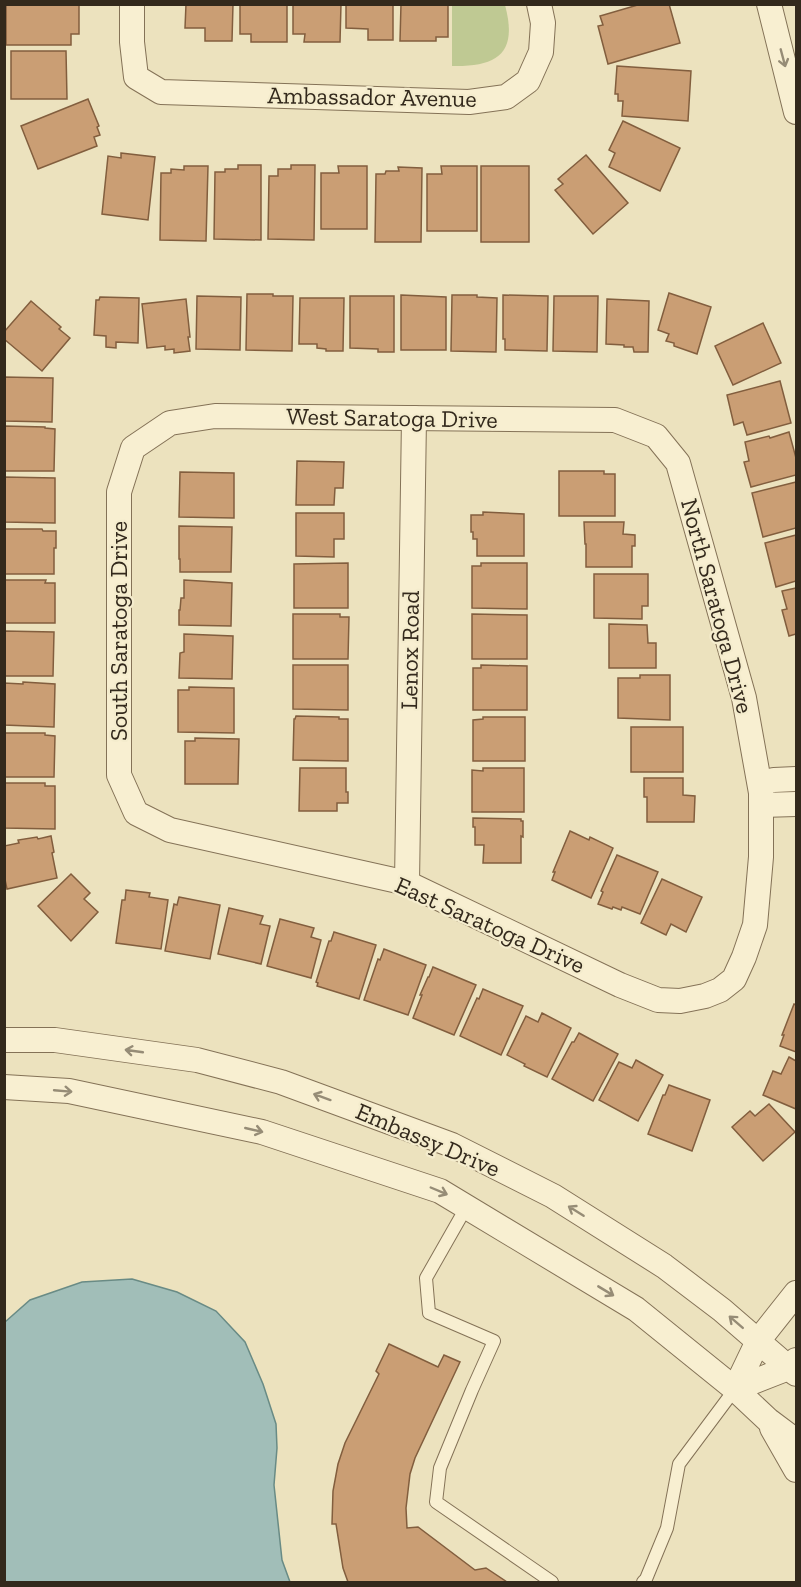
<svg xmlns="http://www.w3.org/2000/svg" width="801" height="1587" font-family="'Zilla Slab',serif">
	<rect width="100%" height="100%" fill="#ece2be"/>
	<!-- green -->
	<path fill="#bfc993" d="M452 5H505C518 53 498 67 452 66Z"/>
	<!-- water -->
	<polygon fill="#a1beb8" stroke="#698b85" stroke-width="1.5" points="132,1279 177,1292 216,1311 245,1342 263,1384 276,1424 277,1448 274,1485 282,1560 290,1582 5,1582 5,1322 30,1300 82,1282"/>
	<!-- building -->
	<g fill="#ca9e74" stroke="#825e3e" stroke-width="1.5">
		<polygon points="6,4 79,4 79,34 71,34 71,45 6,45"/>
		<polygon points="186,4 233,4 232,41 205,41 205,28 185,28"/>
		<polygon points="240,4 287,4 287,42 251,42 251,34 240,34"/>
		<polygon points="293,4 341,4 340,42 304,42 305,34 293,34"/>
		<polygon points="346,4 393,4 393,40 368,40 368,29 346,28"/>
		<polygon points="401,4 448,4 448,37 436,37 436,41 400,41"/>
		<polygon points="641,4 669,4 680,43 608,64 598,26 603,25 600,16"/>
		<polygon points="11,51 66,51 67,99 11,99"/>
		<polygon points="617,66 691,71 688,121 622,116 623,101 618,101 618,94 615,94"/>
		<polygon points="88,99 99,126 97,127 100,135 94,137 97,146 38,169 21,126"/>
		<polygon points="623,121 680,148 660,191 609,167 615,153 609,150"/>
		<polygon points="121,153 155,157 148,220 102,214 108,156 121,158"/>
		<polygon points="586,155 628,203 593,234 555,190 563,184 558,179"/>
		<polygon points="238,165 261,165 261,240 214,239 215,172 225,172 225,169 238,169"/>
		<polygon points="291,165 315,165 314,240 268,239 269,176 278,176 278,169 291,169"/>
		<polygon points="184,166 208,166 206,241 160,240 161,173 171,173 171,169 184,170"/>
		<polygon points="338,166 367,166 367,229 321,229 321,173 339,173"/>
		<polygon points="441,166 477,166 477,231 427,231 427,174 442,174"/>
		<rect x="481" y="166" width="48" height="76"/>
		<polygon points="398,167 422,168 421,242 375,242 376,174 385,174 386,171 399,171"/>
		<polygon points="669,293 711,307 697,354 674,346 674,343 666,341 669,334 658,330"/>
		<polygon points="247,294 273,294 273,296 293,296 292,351 246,350"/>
		<polygon points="401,295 446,297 446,350 401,350"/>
		<polygon points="452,295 477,295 477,297 497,298 496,352 451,351"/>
		<polygon points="503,295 548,296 547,351 505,350 505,339 503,339"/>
		<polygon points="197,296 241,297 240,350 196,349"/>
		<polygon points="350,296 394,296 394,352 378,352 378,349 350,348"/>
		<polygon points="554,296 598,296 597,352 553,351"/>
		<polygon points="100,297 139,298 138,343 116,342 116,348 106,347 106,336 94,335 96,300 99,300"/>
		<polygon points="300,298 344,298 343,351 326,351 326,349 317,348 317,344 299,344"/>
		<polygon points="186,299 190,337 188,337 190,351 174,353 174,349 165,350 165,346 147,348 142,304"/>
		<polygon points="607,299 649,301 648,352 634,352 633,347 624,347 624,345 606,344"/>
		<polygon points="31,301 61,327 59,329 70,338 42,371 4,339 4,332"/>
		<polygon points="763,323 781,363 733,385 715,346"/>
		<polygon points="4,377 53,378 52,422 4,421"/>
		<polygon points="780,381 791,423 747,435 743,422 734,425 727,395"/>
		<polygon points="4,426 45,427 45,428 55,429 54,471 4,471"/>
		<polygon points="789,432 796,458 796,475 751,487 744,462 749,461 745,442 769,436 770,438"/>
		<polygon points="297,461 344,462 343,488 335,488 334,505 296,505"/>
		<polygon points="559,471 604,471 604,474 615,474 615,516 559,516"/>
		<polygon points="180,472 234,473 234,518 179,517"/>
		<polygon points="4,477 55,478 55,523 4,522"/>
		<polygon points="796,482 796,528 763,537 752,493"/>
		<polygon points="483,512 524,514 524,556 477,556 477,539 473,539 473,532 471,532 471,515 483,515"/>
		<polygon points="296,513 344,513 344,539 334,539 334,557 296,556"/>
		<polygon points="584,522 624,522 623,534 635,535 635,546 632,546 632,567 586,567 586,544 585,544"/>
		<polygon points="179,526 232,527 231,572 180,572 180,559 179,559"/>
		<polygon points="4,529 42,529 43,531 56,531 56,548 54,548 54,574 4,574"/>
		<polygon points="796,535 796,581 776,587 765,543"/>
		<polygon points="348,563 348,608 294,608 294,564"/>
		<polygon points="481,563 527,563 527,609 472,608 472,566 481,566"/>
		<polygon points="594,574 648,574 648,606 642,606 642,619 594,618"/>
		<polygon points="4,580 46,580 45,583 55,583 55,623 4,623"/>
		<polygon points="184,580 232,583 231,626 179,625 179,610 180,610 181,598 184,598"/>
		<polygon points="796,588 796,634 789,636 782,610 787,609 782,591"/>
		<polygon points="293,614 340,614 340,617 349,617 348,659 293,659"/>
		<polygon points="472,614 527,615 527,659 472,659"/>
		<polygon points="609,624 647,625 648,643 656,643 656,668 609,668"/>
		<polygon points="4,631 54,632 53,676 4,676"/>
		<polygon points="184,634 233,636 232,679 179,678 180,653 184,652"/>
		<polygon points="293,665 348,665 348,710 293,709"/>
		<polygon points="481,665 527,666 527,710 473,710 473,668 481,668"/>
		<polygon points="640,675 670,675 670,720 618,718 618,678 640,678"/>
		<polygon points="23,682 55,684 54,727 4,725 4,683 23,684"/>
		<polygon points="189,687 234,688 234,733 178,732 178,690 189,690"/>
		<polygon points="296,716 339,717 339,719 348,719 348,761 293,760 294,719 295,719"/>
		<polygon points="483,717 525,717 525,761 473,761 473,720 483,719"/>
		<rect x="631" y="727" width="52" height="45"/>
		<polygon points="4,733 45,733 45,735 55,736 54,777 4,777"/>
		<polygon points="195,738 239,739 238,784 185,784 185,741 195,741"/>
		<polygon points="300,768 346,768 346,792 348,792 348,803 337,803 337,811 299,811"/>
		<polygon points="483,768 524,768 524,812 472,812 472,770 483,771"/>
		<polygon points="644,778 683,778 683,795 695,796 694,822 647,822 647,797 644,797"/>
		<polygon points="4,783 45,783 45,786 55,786 55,829 4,828"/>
		<polygon points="473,818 521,819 521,821 523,821 523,837 521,836 521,863 483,863 484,845 475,845 475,827 473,827"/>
		<polygon points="570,831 589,840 590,837 613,848 591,898 552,880 555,872 553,872"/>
		<polygon points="51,836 54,852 52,853 57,878 7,889 4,875 4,846 19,843 18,840 37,837 38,839"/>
		<polygon points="617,855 658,872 640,914 622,907 621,910 613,907 612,909 598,904 603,892 601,891"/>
		<polygon points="71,874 90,893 84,899 98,912 71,941 38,906"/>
		<polygon points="662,879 702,897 686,932 671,924 666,935 641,923"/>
		<polygon points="126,890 150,893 149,897 168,900 161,949 116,943 122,900 125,900"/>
		<polygon points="179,897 220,905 210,959 165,951 174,904 177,905"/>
		<polygon points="229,908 263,916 260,924 270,926 261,964 218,954"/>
		<polygon points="280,919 314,928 311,937 321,940 311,978 267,966"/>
		<polygon points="334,932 376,945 359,999 317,986 318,983 316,982 329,941 331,941"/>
		<polygon points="384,949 426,965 408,1015 364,1000 378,959 380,960"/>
		<polygon points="433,967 476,985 454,1035 413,1018 422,995 420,995 428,977 429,977"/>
		<polygon points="483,989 523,1006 501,1055 460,1036 477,998 479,999"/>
		<polygon points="794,1004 796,1005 796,1052 780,1046 784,1035 782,1035"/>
		<polygon points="542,1013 571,1028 547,1077 524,1066 525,1064 507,1055 526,1016 538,1022"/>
		<polygon points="579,1033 618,1054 593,1101 552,1079 572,1042 574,1042"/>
		<polygon points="789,1057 796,1061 796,1109 763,1095 773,1071 781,1074"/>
		<polygon points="636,1060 663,1075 638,1121 599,1100 619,1062 632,1068"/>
		<polygon points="669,1085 710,1100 692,1151 648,1134 663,1095 665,1095"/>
		<polygon points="769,1104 795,1132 763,1161 732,1127 750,1111 755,1116"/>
		<polygon points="389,1344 438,1367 444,1355 460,1362 415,1458 410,1474 406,1508 407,1528 418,1527 475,1570 486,1568 507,1582 348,1582 343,1568 336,1524 332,1524 333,1491 338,1464 345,1443 379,1374 376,1371"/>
	</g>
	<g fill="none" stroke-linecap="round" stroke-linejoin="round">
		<defs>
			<g id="lane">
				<polyline points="467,1206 426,1278 429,1313 494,1341 472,1390 440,1468 436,1502 552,1582"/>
				<polyline points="643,1582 646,1579 667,1528 679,1464 735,1389"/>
			</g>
			<g id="street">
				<polyline points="132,4 132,42 136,77 161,92 469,102 506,97 528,81 541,52 543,23 539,4"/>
				<polyline points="769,4 796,112"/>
				<polygon points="215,416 615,420 656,436 678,463 744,698 761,793 761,857 755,925 744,957 734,979 720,990 705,996 680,1001 658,1000 620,985 407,883 170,830 136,813 119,775 119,492 133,448 170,423"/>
				<polyline points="760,783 774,780 796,779"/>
				<polyline points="761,805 796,804"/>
				<polyline points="407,883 414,418"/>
				<polyline points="4,1040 55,1040 197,1060 281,1082 452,1145 553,1196 664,1266 722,1310 796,1374"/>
				<polyline points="4,1087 69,1091 262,1132 440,1191 636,1309 735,1389 768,1420 796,1441"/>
				<polyline points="735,1389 758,1341 796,1293"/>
				<polyline points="735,1389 791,1367 796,1360"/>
				<polyline points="772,1428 796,1470"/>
			</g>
		</defs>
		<!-- lane casing -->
		<use href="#lane" stroke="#847257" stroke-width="14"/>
		<!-- street casing -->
		<use href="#street" stroke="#847257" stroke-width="26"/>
		<!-- lane -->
		<use href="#lane" stroke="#f8efd1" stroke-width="12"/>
		<!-- street -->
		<use href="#street" stroke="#f8efd1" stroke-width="24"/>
	</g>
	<!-- one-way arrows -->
	<defs><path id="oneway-shaft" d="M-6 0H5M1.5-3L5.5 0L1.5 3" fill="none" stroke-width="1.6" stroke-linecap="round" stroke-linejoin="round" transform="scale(1.5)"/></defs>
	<g stroke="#968c76">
		<use href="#oneway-shaft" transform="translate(783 58) rotate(75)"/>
		<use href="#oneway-shaft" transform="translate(134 1051) rotate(-172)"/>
		<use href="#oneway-shaft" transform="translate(63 1091) rotate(5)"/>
		<use href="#oneway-shaft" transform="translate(322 1097) rotate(-160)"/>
		<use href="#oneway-shaft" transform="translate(254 1130) rotate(13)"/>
		<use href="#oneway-shaft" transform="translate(439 1191) rotate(23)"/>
		<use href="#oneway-shaft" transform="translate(576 1211) rotate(-148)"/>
		<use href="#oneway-shaft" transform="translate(606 1291) rotate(31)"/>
		<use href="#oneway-shaft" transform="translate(736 1322) rotate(-139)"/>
	</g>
	<g text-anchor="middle" stroke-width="4.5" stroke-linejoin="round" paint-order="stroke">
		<!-- street labels -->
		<g font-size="24" fill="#33291c" stroke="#f4eccd">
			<text transform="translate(372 97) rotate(1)" y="8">Ambassador Avenue</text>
			<text transform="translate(392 418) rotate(1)" y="8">West Saratoga Drive</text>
			<text transform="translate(717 606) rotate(75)" y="8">North Saratoga Drive</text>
			<text transform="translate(119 631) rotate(-90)" y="8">South Saratoga Drive</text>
			<text transform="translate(410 650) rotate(-89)" y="8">Lenox Road</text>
			<text transform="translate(490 925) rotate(24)" y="8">East Saratoga Drive</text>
			<text transform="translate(428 1140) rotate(23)" y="8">Embassy Drive</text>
		</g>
	</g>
	<!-- border -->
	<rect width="801" height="1587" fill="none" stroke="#33291c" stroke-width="12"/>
</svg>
